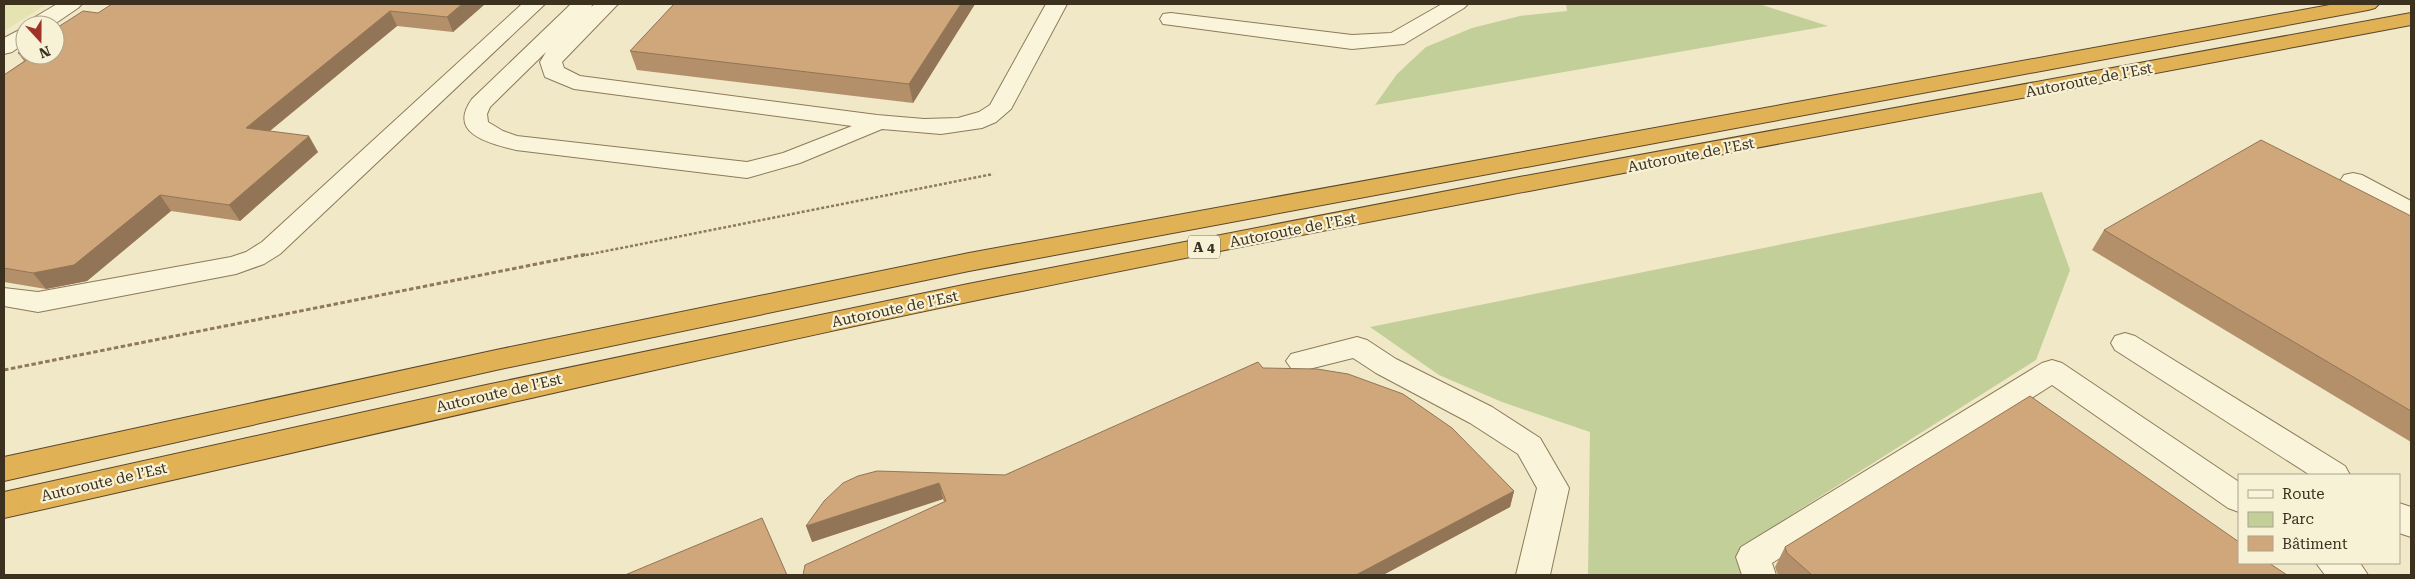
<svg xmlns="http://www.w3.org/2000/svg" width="2415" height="579" font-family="'Roboto Serif',serif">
	<rect width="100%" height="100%" fill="#f0e8c6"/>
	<!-- farmland -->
	<polygon fill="#e6e3b3" points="4,4 47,4 4,31"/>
	<!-- green -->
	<g fill="#c3cf99">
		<polygon points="1566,4 1759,4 1828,26 1375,105 1397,74 1426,47 1472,28 1520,16 1567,11"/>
		<polygon points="2042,192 2070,270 2036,360 1742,546 1749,575 1588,575 1590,432 1502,402 1439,375 1370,327"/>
	</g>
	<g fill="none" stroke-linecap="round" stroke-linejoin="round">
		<defs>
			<g id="minor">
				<polygon points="57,4 82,4 78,8 53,25 27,25 30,20"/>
				<polygon points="522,4 545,4 280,254 264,264 236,274 38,312 4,306 4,288 38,292 231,257 246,252 262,242"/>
				<path d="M571 4H593L591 7 595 4H618L562 62 564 68 580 76 877 115 924 119 958 118 979 112 990 105 1046 4H1067L1011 109 996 122 982 128 941 134 882 129 800 163 747 178 516 150C489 143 447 134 472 99ZM546 52 540 62 545 77 574 89 852 126 783 153 747 162 517 136 503 131 488 122 487 114 490 107Z"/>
				<polygon points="1442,4 1468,4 1464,8 1404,44 1352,49 1171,25 1163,24 1160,19 1163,14 1171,13 1352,35 1391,33"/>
				<polygon points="25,27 25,43 12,52 4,54 4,38"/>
				<polygon points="2353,173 2362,175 2411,201 2411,219 2402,217 2344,187 2340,181 2344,175"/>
				<polygon points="2125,333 2135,336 2345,466 2350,475 2310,475 2115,350 2111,343 2115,336"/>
				<polygon points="1357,337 1367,340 1396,359 1492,407 1540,438 1569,488 1550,575 1516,575 1537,488 1518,454 1470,423 1376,373 1353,358 1301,371 1291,368 1286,361 1291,354"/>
				<polygon points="2052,360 2062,363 2239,482 2239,512 2228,508 2052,385 1772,563 1776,575 1742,575 1736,557 1741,547 2042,363"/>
				<polygon points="2399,503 2411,507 2411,537 2399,533"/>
				<polygon points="2316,563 2360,563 2368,575 2325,575"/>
			</g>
			<g id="highway">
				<polygon points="2335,4 2379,4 2375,8 2368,10 969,271 496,370 4,481 4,457 496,350 969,253"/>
				<path d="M2411 13V25C1930 116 1448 203 968 302 645 369 325 447 4 518V492L486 385 968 284 1509 179Z"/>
			</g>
		</defs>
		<!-- minor casing -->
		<use href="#minor" stroke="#8d7a5b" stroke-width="2"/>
		<!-- highway casing -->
		<use href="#highway" stroke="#5b482f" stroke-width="2"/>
		<!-- path-far1 -->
		<polyline stroke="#8d7a5b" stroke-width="2.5" stroke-dasharray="3 2" stroke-linecap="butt" points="581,256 993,174"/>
		<!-- path -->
		<polyline stroke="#8d7a5b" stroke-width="3" stroke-dasharray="4.5 2.5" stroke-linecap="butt" points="4,370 587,254"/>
		<!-- minor -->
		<use href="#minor" fill="#faf4da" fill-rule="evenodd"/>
		<!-- highway -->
		<use href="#highway" fill="#e1b255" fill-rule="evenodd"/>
	</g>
	<!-- wall -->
	<g fill="#b3906a">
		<polygon points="485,4 453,32 397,26 270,131 318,152 240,221 171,211 87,281 46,289 4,282 4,75 24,61 18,53 25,48 25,55 55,55 98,13"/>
		<polygon points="674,4 975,4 913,103 637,70 630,51"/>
		<polygon points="2411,216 2411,442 2092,250 2104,230"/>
		<polygon points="1263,368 1514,491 1510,507 1383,575 803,575 944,502 943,499 812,542 824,501 1005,475"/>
		<polygon points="1785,547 2287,575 1780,575 1777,573 1775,567"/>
	</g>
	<!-- shaded-wall -->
	<g fill="#927556">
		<polygon points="462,4 485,4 453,32 447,17"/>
		<polygon points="961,4 975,4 913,103 909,84"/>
		<polygon points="390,11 397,26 255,143 246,128"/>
		<polygon points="309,136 318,152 240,221 229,205"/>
		<polygon points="160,195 171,211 87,281 46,289 33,273"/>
		<polygon points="939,483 943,499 812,542 806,526"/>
		<polygon points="1514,491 1510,507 1383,575 1356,575"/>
	</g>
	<!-- building -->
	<g fill="#d0a77b" stroke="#927556">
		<polygon points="112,4 462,4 447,17 390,11 246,128 309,136 229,205 160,195 74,265 33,273 4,268 4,75 34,55 55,55 55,29 83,11 98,13"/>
		<polygon points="674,4 961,4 909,84 630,51"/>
		<polygon points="25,48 25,54 18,53"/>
		<polygon points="2261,140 2411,216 2411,411 2104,230"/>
		<polygon points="1258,362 1263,368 1317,369 1348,374 1403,394 1452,428 1514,491 1356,575 803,575 805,565 946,501 939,483 806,526 824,501 843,483 858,476 877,471 1005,475"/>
		<polygon points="2030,396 2239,542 2239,563 2269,563 2287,575 1812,575 1787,553 1785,547"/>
		<polygon points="762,518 787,575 625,575"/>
	</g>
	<g text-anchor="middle" stroke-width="4.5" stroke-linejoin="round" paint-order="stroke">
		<!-- shield labels -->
		<rect fill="#f7f1d6" stroke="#746a56" stroke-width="1" x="1188" y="235.5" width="32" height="23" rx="4"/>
		<g font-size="14" font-weight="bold" fill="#3c301f">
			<text x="1204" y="252">A 4</text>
		</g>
		<!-- street labels -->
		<g font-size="15" fill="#3c301f" stroke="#f7f1d6">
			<text transform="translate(2089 80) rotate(-11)" y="5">Autoroute de l’Est</text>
			<text transform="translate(1691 155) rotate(-11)" y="5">Autoroute de l’Est</text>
			<text transform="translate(1293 230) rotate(-11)" y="5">Autoroute de l’Est</text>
			<text transform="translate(895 309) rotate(-12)" y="5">Autoroute de l’Est</text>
			<text transform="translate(499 393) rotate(-13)" y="5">Autoroute de l’Est</text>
			<text transform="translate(104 482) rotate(-13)" y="5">Autoroute de l’Est</text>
		</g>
	</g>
	<!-- border -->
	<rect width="2415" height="579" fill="none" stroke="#3c301f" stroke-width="10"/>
	<!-- legend -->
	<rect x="2238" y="474" width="162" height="90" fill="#f7f1d6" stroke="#aca48d"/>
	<rect x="2248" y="490" width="25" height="8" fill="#faf4da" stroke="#aca48d"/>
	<text x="2282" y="499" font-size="15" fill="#3c301f">Route</text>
	<rect x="2248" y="512" width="25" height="15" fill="#c3cf99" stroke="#aca48d"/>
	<text x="2282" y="524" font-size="15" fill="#3c301f">Parc</text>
	<rect x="2248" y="536" width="25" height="15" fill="#d0a77b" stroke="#aca48d"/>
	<text x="2282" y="549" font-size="15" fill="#3c301f">Bâtiment</text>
	<!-- north arrow -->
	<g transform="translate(40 40) rotate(159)"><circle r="24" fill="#f7f1d6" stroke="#aca48d"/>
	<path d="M0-4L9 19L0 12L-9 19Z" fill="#9e3328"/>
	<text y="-8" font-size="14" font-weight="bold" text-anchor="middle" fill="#3c301f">N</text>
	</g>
</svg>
